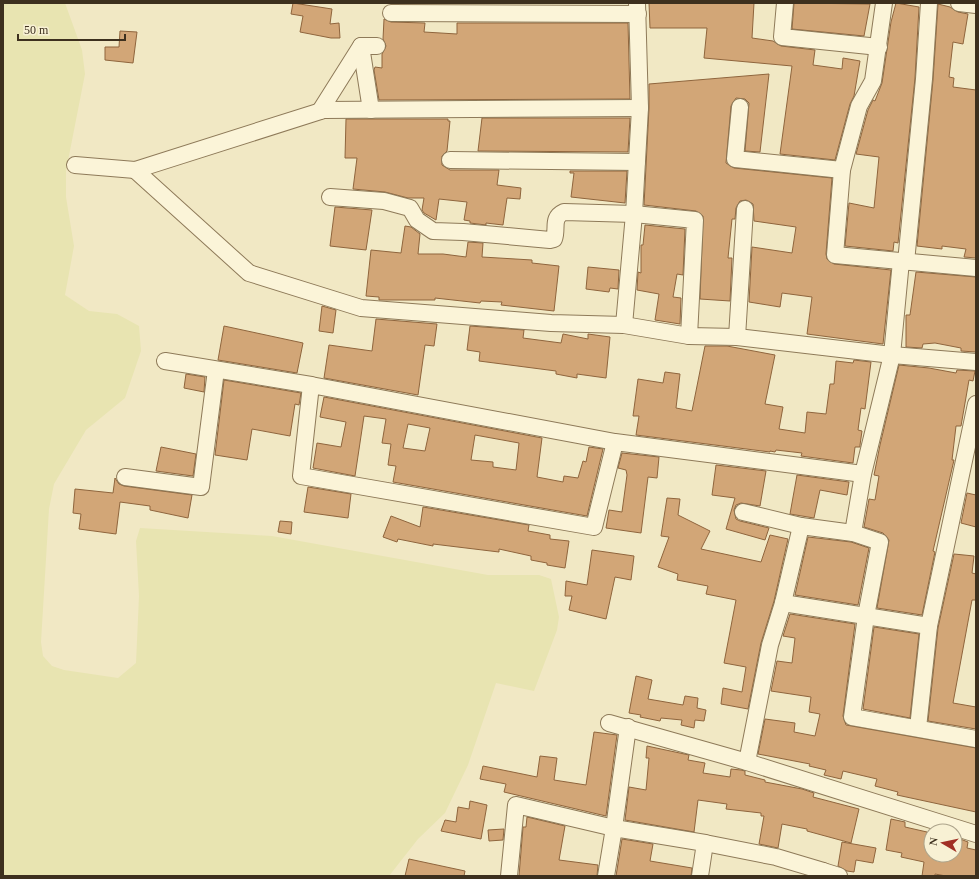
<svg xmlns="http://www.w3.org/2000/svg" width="979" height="879" font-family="Georgia,serif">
	<rect width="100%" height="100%" fill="#f1e8c4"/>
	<!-- farmland -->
	<polygon fill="#e8e4b1" points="3,3 65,3 82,50 85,74 66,171 66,197 74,246 65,295 89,311 117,314 139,326 141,351 125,398 86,430 54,484 49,509 41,642 43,656 52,666 64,670 118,678 136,663 139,596 136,541 140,528 272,536 488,575 539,575 551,579 559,617 557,630 534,691 496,683 468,765 445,813 418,839 389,876 3,876"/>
	<!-- building -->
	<g fill="#d2a677" stroke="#8f653d" fill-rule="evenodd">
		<polygon points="293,3 332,9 330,24 339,23 340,38 331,38 300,32 303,16 291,14"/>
		<polygon points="649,3 754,3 752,38 773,41 781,46 815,50 813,65 842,69 843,58 860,61 854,96 850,104 835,160 780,154 792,66 704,58 707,28 650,28"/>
		<polygon points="794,3 870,4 864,36 792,29"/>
		<polygon points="896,3 919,7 915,78 898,243 894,242 893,251 845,246 849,203 874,208 879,157 856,154 868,110 873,100 875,101 882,83 891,22"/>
		<polygon points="938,4 950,7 958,12 968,14 963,44 953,42 949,77 954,78 953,87 976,90 976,258 964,257 966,249 942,246 942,249 917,246 933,80"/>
		<polygon points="384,19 391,22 425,23 424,32 457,34 457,23 628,23 630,99 379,100 374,70 375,67 382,68 382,54 386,46 383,39"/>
		<polygon points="120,31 137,32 133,63 105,60 105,47 119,47"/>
		<polygon points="769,74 760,152 745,151 749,103 745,99 736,98 731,106 726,163 734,168 832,178 826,254 827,259 834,264 891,270 883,344 807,334 812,297 782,293 780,307 749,302 752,247 792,253 796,227 754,221 753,204 746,200 740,201 736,208 735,219 732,219 728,258 732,258 730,301 700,299 703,216 696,211 644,205 649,108 649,84"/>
		<polygon points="482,118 630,118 628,152 478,151"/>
		<polygon points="346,119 448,119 448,121 450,121 447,151 442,156 442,165 450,170 499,170 497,185 521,188 520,199 507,198 503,225 486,223 486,225 470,223 470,221 464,220 467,202 439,199 436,220 424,213 422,210 424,198 408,198 385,192 353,189 357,158 345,158"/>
		<polygon points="570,171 627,171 625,203 571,197 574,173 570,173"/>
		<polygon points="335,207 372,210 366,250 330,246"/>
		<polygon points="645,225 685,229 683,275 677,274 673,297 681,298 680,324 655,320 659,294 637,290 638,272 641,273 641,245 643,245"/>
		<polygon points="405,226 411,227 420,234 418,254 443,254 466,257 468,242 483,243 482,257 532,260 532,263 559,266 554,311 501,305 502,302 481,301 480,303 435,298 435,300 379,300 379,297 366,296 371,250 401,253"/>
		<polygon points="588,267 619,270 618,289 610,288 609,292 586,289"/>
		<polygon points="916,272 976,277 976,352 961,351 961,348 935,343 923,344 922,348 906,347 906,315 910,315"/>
		<polygon points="322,306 336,310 333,333 319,331"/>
		<polygon points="376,319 437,324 434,346 425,345 418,395 324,378 329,345 372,351"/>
		<polygon points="224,326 303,343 297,373 218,360"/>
		<polygon points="470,326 524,330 523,338 561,343 563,334 588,339 588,334 610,337 606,378 577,374 577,378 556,374 556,371 479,361 480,352 467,350"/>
		<polygon points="705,346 727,346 775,355 765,404 783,407 779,429 805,433 807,412 826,414 830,384 834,384 836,361 853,363 854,360 871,362 865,409 861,408 858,430 862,431 860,445 860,447 855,447 853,463 801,456 802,453 776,450 775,452 770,451 770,452 636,435 639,416 633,416 638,379 663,383 665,372 680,374 676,408 692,411"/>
		<polygon points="899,365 929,368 956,373 957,370 975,371 973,381 969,380 961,426 956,426 952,460 954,460 933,551 935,552 922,615 877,608 889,540 883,533 864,527 869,499 875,500 879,476 874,475 880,445"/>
		<polygon points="186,374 205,377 204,392 184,388"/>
		<polygon points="224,380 301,393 299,405 295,404 290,436 252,429 247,460 215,455"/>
		<path d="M324 397 542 438 537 477 563 482 564 476 578 478 583 461 586 462 589 447 603 449 587 516 393 482 396 466 388 465 391 444 382 443 386 419 364 416 355 476 313 468 317 443 341 447 346 422 320 417ZM408 424 430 428 425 451 403 448ZM475 435 519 443 516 470 493 467V462L471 460Z"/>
		<polygon points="161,447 196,454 193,476 156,471"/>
		<polygon points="622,453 659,457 657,478 648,477 641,533 606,528 609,510 622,512 627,475 626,470 618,468"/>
		<polygon points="716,465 766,471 760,506 741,503 736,505 734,510 736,519 740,521 769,528 765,540 726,529 735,498 712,495"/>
		<polygon points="797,475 849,482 847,495 820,490 814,518 790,514"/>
		<polygon points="115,478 119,484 124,486 192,495 188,518 150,510 150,506 120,502 116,534 79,529 81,514 73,513 75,489 113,493"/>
		<polygon points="308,487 351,494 348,518 304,512"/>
		<polygon points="967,493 976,495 976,527 961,523"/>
		<polygon points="667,498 680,499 678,515 710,531 701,549 761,562 770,535 788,539 774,601 761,643 748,709 721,704 723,688 742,692 746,667 724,663 736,600 706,594 708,586 677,580 678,574 658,567 669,537 661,536"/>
		<polygon points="423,507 529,525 528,531 550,535 550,539 569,541 565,568 547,565 547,563 531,560 531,556 499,549 499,552 433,544 433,546 398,539 397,542 383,537 391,516 420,527"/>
		<polygon points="280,521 292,522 291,534 278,532"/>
		<polygon points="808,537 851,542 869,548 858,605 795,595"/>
		<polygon points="592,550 634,556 631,580 615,577 606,619 569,610 572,596 565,596 566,581 587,585"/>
		<polygon points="954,554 974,556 972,573 976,574 976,600 972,600 953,703 976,707 976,729 928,721 938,628"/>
		<polygon points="790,614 855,624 843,716 846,725 976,748 976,812 897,795 898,792 875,786 877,779 843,771 841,779 824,775 826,770 809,766 810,764 758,754 765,719 795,723 794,732 815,736 820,714 809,712 811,697 771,691 777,661 792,663 795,638 783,636"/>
		<polygon points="874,627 919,634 910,718 863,709"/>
		<polygon points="636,676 652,680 648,699 683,705 685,696 698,698 697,708 706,710 704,721 695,720 694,728 681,725 682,720 661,718 660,721 640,717 641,715 629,713"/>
		<polygon points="594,732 617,735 606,816 504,792 506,784 480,779 483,766 537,777 540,756 557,758 554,780 586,785"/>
		<polygon points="647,746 689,755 688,760 705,763 703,773 730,777 731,769 741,770 745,771 745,775 765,780 765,782 802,789 814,793 813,797 859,809 851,843 807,831 807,829 782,824 778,848 759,844 764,816 761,816 761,813 726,809 727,804 698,800 694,832 625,820 629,787 646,790 649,758 646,758"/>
		<polygon points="470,801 487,805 481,839 441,831 445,820 456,822 458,807 469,809"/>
		<polygon points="527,817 565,826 559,860 598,865 597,876 519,876 523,827 526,827"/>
		<polygon points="891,819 905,822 905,827 927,832 926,836 931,837 931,855 955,855 955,837 968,842 967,848 976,850 976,876 946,876 935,874 935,876 922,876 924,862 901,857 902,853 886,850"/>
		<polygon points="504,829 503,840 489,841 488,830"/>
		<polygon points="622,839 653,844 650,861 692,868 691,876 616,876"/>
		<polygon points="842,842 876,848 873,863 856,860 854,872 847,871 838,866"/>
		<polygon points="409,859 465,871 464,876 405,876"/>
	</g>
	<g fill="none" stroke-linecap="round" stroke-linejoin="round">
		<defs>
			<g id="minor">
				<polyline points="785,3 782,37 879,47"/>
				<polyline points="884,3 873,81 859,106 842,170 835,255 976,268"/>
				<polyline points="959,3 976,5"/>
				<polyline points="391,13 638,14"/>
				<polyline points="361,46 371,110"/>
				<polyline points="740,107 735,159 842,170"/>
				<polyline points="320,111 361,46 377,46"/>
				<polyline points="450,160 637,162"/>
				<polyline points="75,165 135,170 324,110 640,108"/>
				<polyline points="135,170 249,273 361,308 551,323 624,325 689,336 737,337 892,355 976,362"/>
				<path d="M330 197 384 201 410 208 417 220 433 231 463 232 550 240 554 239C558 228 551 218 564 212L634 214 695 220 689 336"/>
				<polyline points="906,262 924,79 929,3"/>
				<polyline points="624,325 634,214 640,108 637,3"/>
				<polyline points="737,337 745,209"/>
				<polyline points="165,361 311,385"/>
				<polyline points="615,442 311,385 301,476 594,527 615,442 863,474"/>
				<polyline points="125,477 201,487 216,370"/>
				<polyline points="743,512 801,526"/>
				<polyline points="853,533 880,542 866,616 852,717 976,739"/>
				<polyline points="783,603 929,626 976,404"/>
				<polyline points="609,723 747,762 976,834"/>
				<polyline points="918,728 929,626"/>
				<polyline points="747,762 770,645 783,603 801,526 853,533 863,474 892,355 901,261"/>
				<polyline points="705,843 776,857 823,871"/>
				<polyline points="509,876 516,805 614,828 628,727"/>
				<polyline points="606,876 614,828 705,843 700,876"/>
				<polyline points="822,876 823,871 839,876"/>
			</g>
		</defs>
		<!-- minor casing -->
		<use href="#minor" stroke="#8e7a59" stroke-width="18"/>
		<!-- minor -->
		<use href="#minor" stroke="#fbf4d8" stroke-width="16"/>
	</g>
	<!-- border -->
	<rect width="979" height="879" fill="none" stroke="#3d301e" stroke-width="8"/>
	<!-- north arrow -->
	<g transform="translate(943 843) rotate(279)"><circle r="19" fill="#f8f1d4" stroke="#ada48b"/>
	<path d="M0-3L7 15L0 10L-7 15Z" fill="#a12f24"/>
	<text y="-6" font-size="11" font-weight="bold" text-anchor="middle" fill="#3d301e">N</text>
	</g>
	<!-- scale -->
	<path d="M18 34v6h107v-6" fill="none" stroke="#3d301e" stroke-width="2"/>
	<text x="24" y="34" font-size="12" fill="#3d301e" stroke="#f8f1d4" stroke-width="3" paint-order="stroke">50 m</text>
</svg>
